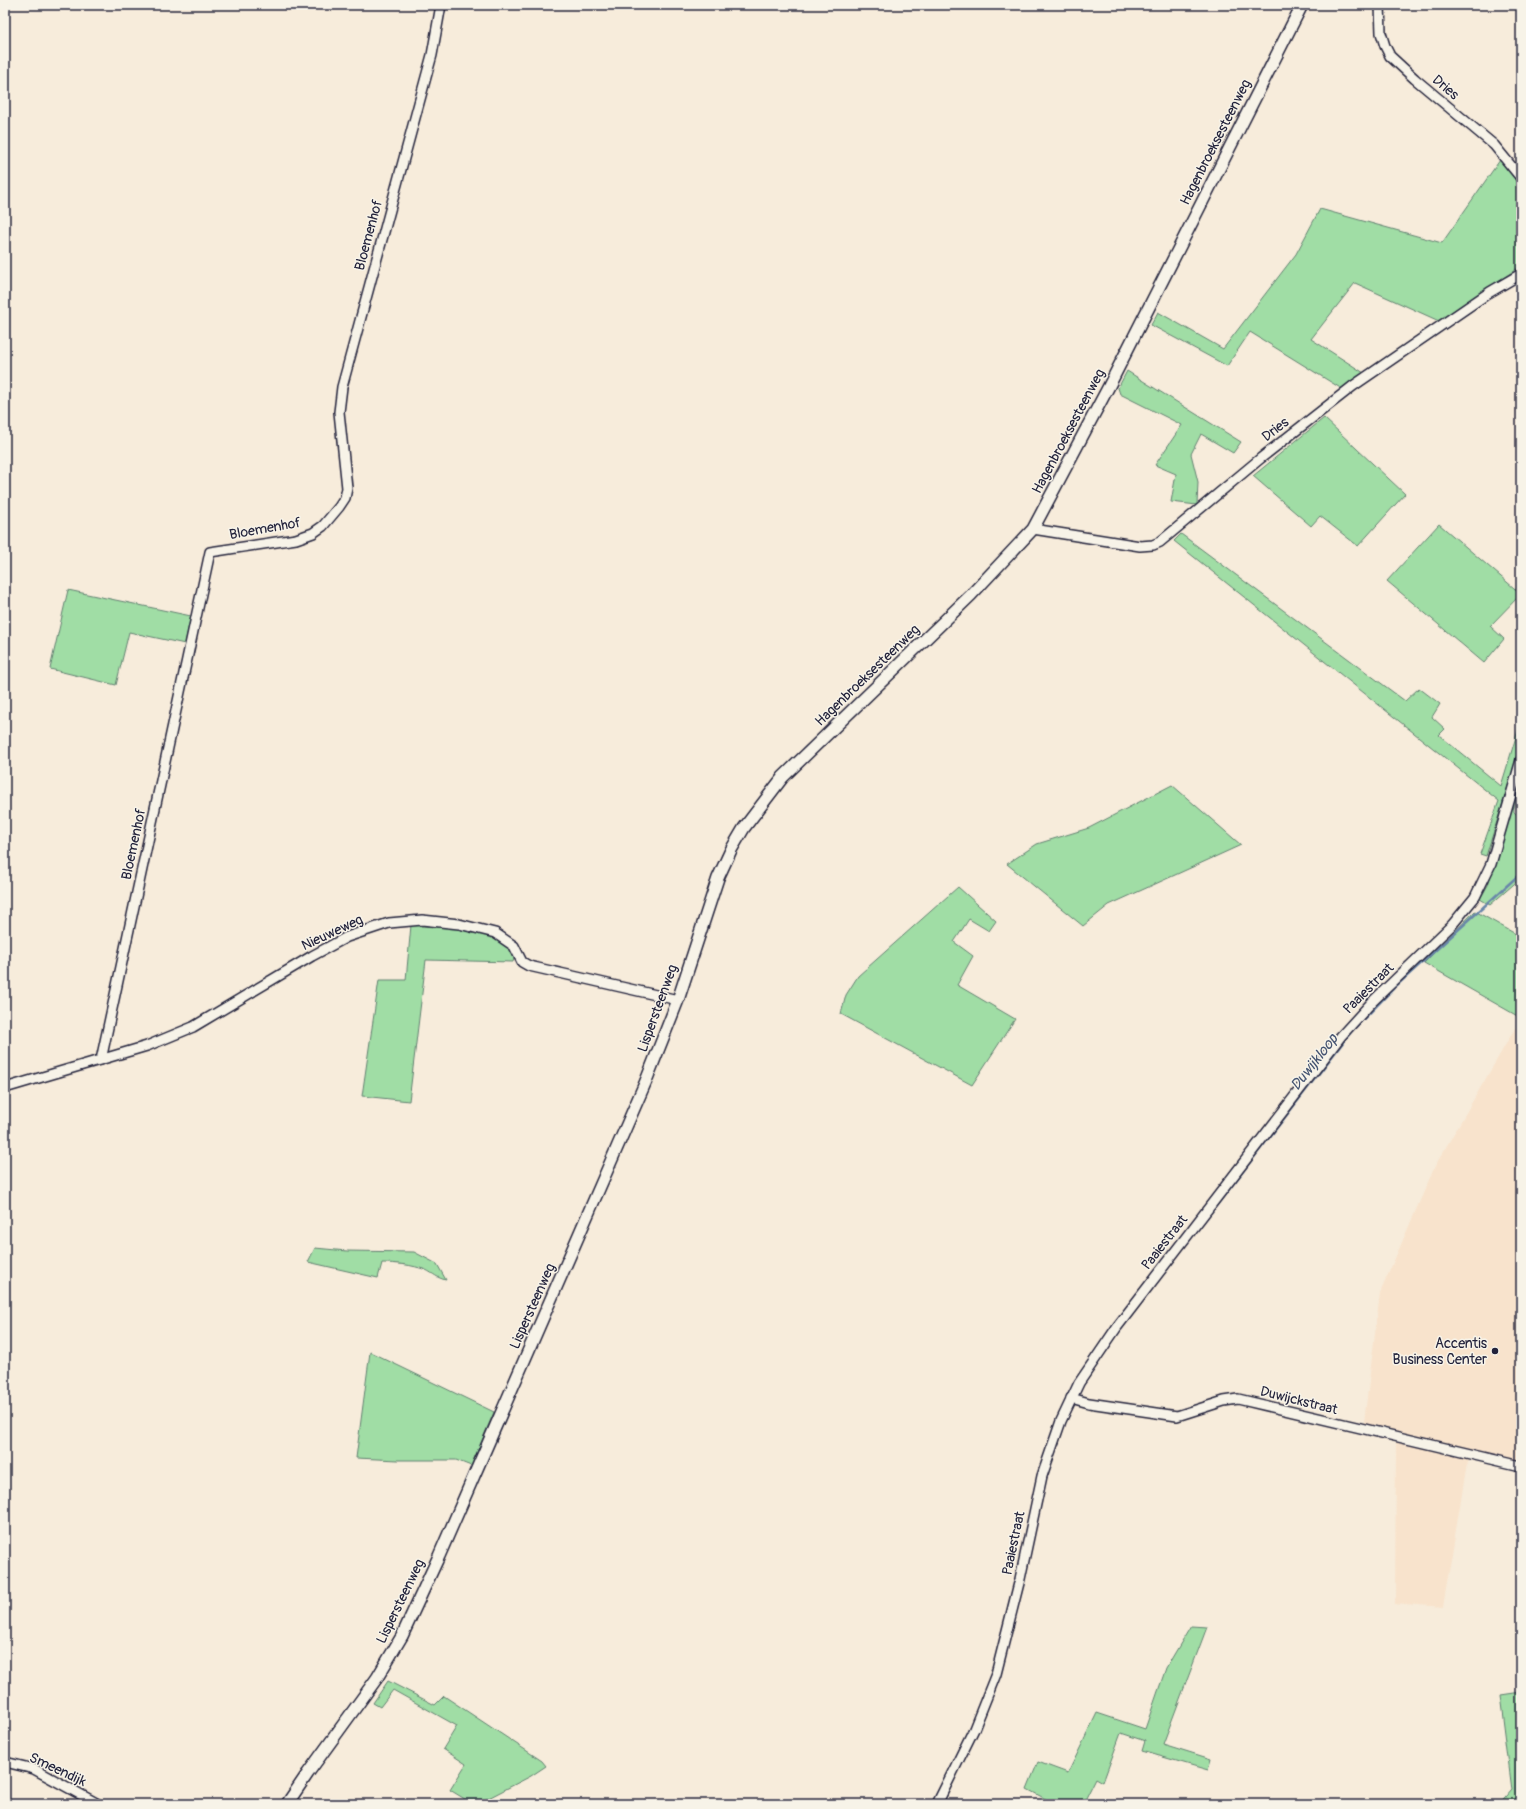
<svg xmlns="http://www.w3.org/2000/svg" width="1526" height="1809" font-family="Pangolin,sans-serif">
	<rect width="100%" height="100%" fill="#f7ecdb"/>
	<filter id="ink" filterUnits="userSpaceOnUse"><feTurbulence type="fractalNoise" baseFrequency=".025" numOctaves="2"/><feDisplacementMap in="SourceGraphic" scale="8" xChannelSelector="R" yChannelSelector="G"/><feConvolveMatrix kernelMatrix="1 2 1 2 8 2 1 2 1" color-interpolation-filters="sRGB"/></filter>
	<g filter="url(#ink)">
		<!-- built -->
		<polygon fill="#f8e3cc" points="1521,1018 1521,1470 1468,1458 1443,1607 1395,1603 1396,1440 1367,1434 1364,1422 1380,1293 1435,1166"/>
		<!-- green -->
		<g fill="#a0dda5" stroke="#618070">
			<polygon points="1500,160 1521,186 1521,266 1439,321 1355,283 1311,339 1364,373 1342,389 1250,332 1227,366 1151,325 1158,312 1223,349 1296,254 1320,209 1442,243"/>
			<polygon points="1127,371 1241,442 1233,453 1201,434 1191,454 1198,482 1197,505 1171,502 1176,474 1155,465 1182,425 1120,394 1118,388"/>
			<polygon points="1324,418 1405,494 1358,546 1320,516 1311,526 1253,476"/>
			<polygon points="1439,524 1521,594 1490,626 1504,639 1484,663 1387,581"/>
			<polygon points="1181,534 1405,701 1419,688 1440,704 1432,717 1445,729 1439,735 1501,786 1519,727 1521,729 1521,745 1486,856 1480,854 1499,801 1174,541"/>
			<polygon points="68,590 191,616 185,644 129,632 116,685 50,669"/>
			<polygon points="1521,769 1521,780 1514,808 1514,812 1521,818 1521,878 1490,905 1480,899 1488,885"/>
			<polygon points="1172,785 1241,845 1109,905 1083,926 1007,864 1037,844 1089,828"/>
			<polygon points="958,887 996,921 989,931 969,919 954,942 973,956 957,985 1015,1019 972,1085 841,1014 846,995 858,976"/>
			<polygon points="1475,911 1521,937 1521,1018 1424,963"/>
			<path d="M411 925C442 928 497 925 515 954L513 962 426 960 409 1101 362 1096 379 980H406Z"/>
			<path d="M315 1248 347 1251 414 1252 437 1264 446 1280C437 1278 434 1274 426 1270 413 1265 395 1263 382 1263L378 1278 308 1262Z"/>
			<polygon points="370,1352 494,1412 471,1466 456,1460 398,1460 356,1458"/>
			<polygon points="1191,1626 1207,1627 1163,1744 1211,1759 1208,1770 1142,1751 1145,1741 1121,1733 1103,1782 1096,1778 1083,1804 1055,1804 1027,1789 1038,1762 1068,1773 1097,1713 1145,1729 1166,1668"/>
			<polygon points="388,1681 435,1705 444,1696 542,1761 546,1766 531,1776 477,1804 473,1804 450,1790 466,1764 443,1749 457,1726 393,1690 380,1707 373,1703"/>
			<polygon points="1521,1692 1521,1804 1500,1804 1513,1789 1501,1695"/>
		</g>
		<g fill="none" stroke-linecap="round" stroke-linejoin="round">
			<!-- stream -->
			<polyline stroke="#6885a9" stroke-width="2.5" points="1213,1210 1351,1032 1396,986 1521,873"/>
			<defs>
				<g id="minor">
					<polyline points="1380,5 1381,33 1385,46 1390,56 1415,79 1494,145 1521,178"/>
					<polyline points="1033,529 1140,546 1153,545 1160,542 1261,458 1353,386 1490,292 1521,274"/>
					<polyline points="101,1060 210,552 296,539 313,533 323,526 339,507 345,498 347,488 339,412 342,387 432,55 441,5"/>
					<polyline points="5,1088 147,1046 193,1027 312,956 347,937 389,923 422,920 459,924 495,933 514,946 522,962 529,966 678,1000"/>
					<polyline points="1071,1398 1089,1403 1177,1416 1224,1401 1238,1399 1521,1466"/>
					<polyline points="5,1762 34,1769 98,1804"/>
					<polyline points="937,1804 974,1729 996,1674 1020,1579 1042,1476 1061,1421 1079,1383 1117,1327 1341,1036 1373,1001 1452,925 1475,897 1491,864 1521,760"/>
				</g>
				<polyline id="tertiary" points="287,1804 308,1773 377,1678 402,1636 439,1556 646,1081 678,1000 718,878 731,850 744,828 783,777 971,595 1033,529 1109,386 1302,5"/>
			</defs>
			<!-- minor casing -->
			<use href="#minor" stroke="#22223b" stroke-width="12"/>
			<!-- tertiary casing -->
			<use href="#tertiary" stroke="#22223b" stroke-width="14"/>
			<!-- minor -->
			<use href="#minor" stroke="#f7f3e8" stroke-width="9"/>
			<!-- tertiary -->
			<use href="#tertiary" stroke="#f7f3e8" stroke-width="11"/>
		</g>
	</g>
	<!-- markers -->
	<circle fill="#22223b" stroke="#f7f3e8" stroke-width="1.5" cx="1495" cy="1351" r="4"/>
	<g text-anchor="middle" stroke-width="3" stroke-linejoin="round" paint-order="stroke">
		<!-- street labels -->
		<g font-size="14" fill="#22223b" stroke="#f7f3e8">
			<text transform="translate(1446 87) rotate(40)" y="5">Dries</text>
			<text transform="translate(1215 142) rotate(-63)" y="5">Hagenbroeksesteenweg</text>
			<text transform="translate(368 235) rotate(-75)" y="5">Bloemenhof</text>
			<text transform="translate(1275 429) rotate(-38)" y="5">Dries</text>
			<text transform="translate(1068 431) rotate(-62)" y="5">Hagenbroeksesteenweg</text>
			<text transform="translate(265 528) rotate(-10)" y="5">Bloemenhof</text>
			<text transform="translate(867 675) rotate(-44)" y="5">Hagenbroeksesteenweg</text>
			<text transform="translate(133 844) rotate(-78)" y="5">Bloemenhof</text>
			<text transform="translate(332 932) rotate(-25)" y="5">Nieuweweg</text>
			<text transform="translate(1368 988) rotate(-45)" y="5">Paaiestraat</text>
			<text transform="translate(657 1008) rotate(-70)" y="5">Lispersteenweg</text>
			<text transform="translate(1164 1242) rotate(-52)" y="5">Paaiestraat</text>
			<text transform="translate(532 1306) rotate(-66)" y="5">Lispersteenweg</text>
			<text transform="translate(1299 1400) rotate(14)" y="5">Duwijckstraat</text>
			<text transform="translate(1013 1543) rotate(-78)" y="5">Paaiestraat</text>
			<text transform="translate(400 1601) rotate(-64)" y="5">Lispersteenweg</text>
			<text transform="translate(58 1769) rotate(25)" y="5">Smeendijk</text>
		</g>
		<!-- poi labels -->
		<g font-size="14" fill="#22223b" stroke="#f7f3e8" text-anchor="end">
			<text x="1487" y="1348">Accentis<tspan x="1487" dy="16">Business Center</tspan></text>
		</g>
		<!-- water labels -->
		<g font-size="15" font-style="italic" fill="#455472" stroke="#f7f3e8">
			<text transform="translate(1314 1062) rotate(-52)" y="5">Duwijkloop</text>
		</g>
	</g>
	<!-- margin -->
	<rect width="1526" height="1809" fill="none" stroke="#f7f3e8" stroke-width="20"/>
	<rect x="10" y="10" width="1506" height="1789" fill="none" stroke="#22223b" stroke-width="1.5" filter="url(#ink)"/>
</svg>
